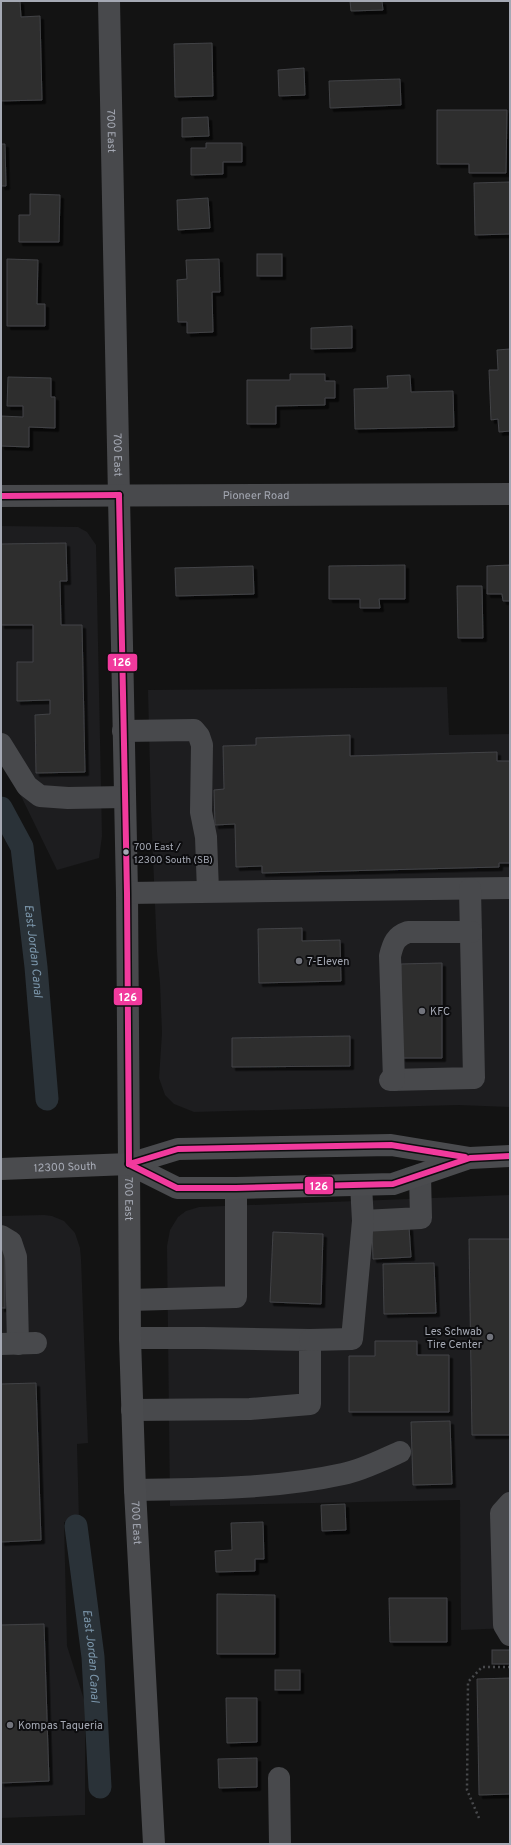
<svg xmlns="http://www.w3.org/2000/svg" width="511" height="1845" font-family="Overpass,sans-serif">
	<defs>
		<filter id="shadow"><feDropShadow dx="3.5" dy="3.5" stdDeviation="0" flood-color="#0009"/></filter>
	</defs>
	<rect width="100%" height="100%" fill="#131313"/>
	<!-- built -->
	<g fill="#1d1d1f">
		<polygon points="1,526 78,527 87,532 96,545 102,836 99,858 57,870 22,798 1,762"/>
		<polygon points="447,687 449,735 510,734 510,1107 458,1105 194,1112 174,1104 165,1095 159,1078 162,1033 160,983 157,952 151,810 148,690"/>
		<polygon points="510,1195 510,1628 461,1630 460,1500 170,1506 167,1246 170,1230 178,1217 186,1211 199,1207"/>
		<polygon points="44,1215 52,1216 64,1221 75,1233 80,1248 81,1259 88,1443 77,1444 79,1521 64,1522 67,1646 85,1703 85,1815 1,1818 1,1216"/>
	</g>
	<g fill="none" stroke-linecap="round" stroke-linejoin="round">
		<!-- canal -->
		<g stroke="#2a3238" stroke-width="23">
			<path id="s1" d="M1 808 22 847 36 967 47 1099"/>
			<path id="s2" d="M76 1526 93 1657 100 1787"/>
		</g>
	</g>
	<!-- building -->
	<g fill="#2d2d2e" stroke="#424346" filter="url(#shadow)">
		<polygon points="1,1 20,1 21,17 40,16 42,100 1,101"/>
		<polygon points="350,1 382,1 383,10 351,11"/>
		<polygon points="212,43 213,96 175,97 174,44"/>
		<polygon points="304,68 305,95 279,96 278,70"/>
		<polygon points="400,79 401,105 330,108 329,81"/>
		<polygon points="437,110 507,110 506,173 469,173 469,164 437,164"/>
		<polygon points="208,117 209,136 182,137 182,118"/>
		<polygon points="206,143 242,143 242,162 223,162 223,174 191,175 191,148 206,148"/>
		<polygon points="1,144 5,144 6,186 1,186"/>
		<polygon points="510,182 510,234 475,235 474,183"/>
		<polygon points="30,194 60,195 59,242 19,242 19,215 30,215"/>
		<polygon points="208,198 210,228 178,230 177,200"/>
		<rect x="257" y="254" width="25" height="22"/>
		<polygon points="7,259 38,260 37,304 45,304 45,326 7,326"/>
		<polygon points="219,259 220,292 212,292 213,332 187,333 187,322 178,322 177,280 187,279 186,260"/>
		<polygon points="352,326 352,348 311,349 311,328"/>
		<polygon points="510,349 510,431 499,432 498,419 491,420 489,370 498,370 497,350"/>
		<polygon points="290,374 325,374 325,381 335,381 335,398 325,398 325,405 276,406 276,424 247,424 247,380 290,380"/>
		<polygon points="410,375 411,392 453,391 454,427 355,429 354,389 388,388 387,376"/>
		<polygon points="8,377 51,378 51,397 55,397 55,428 29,427 29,447 1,446 1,416 23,417 23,406 7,406"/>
		<polygon points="66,543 67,581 60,581 61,625 82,625 85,772 36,773 35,715 50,714 50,700 17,701 17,662 33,662 33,625 1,625 1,544"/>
		<polygon points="405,565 405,599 379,599 380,608 360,608 360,599 329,599 329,566"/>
		<polygon points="510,565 510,601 503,601 502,594 487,594 487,566"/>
		<polygon points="253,566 254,594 176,596 175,568"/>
		<polygon points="457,586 482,586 483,638 458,638"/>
		<polygon points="350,735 350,756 497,752 497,761 510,761 510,863 499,863 499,867 262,873 262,866 236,867 235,824 215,825 214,790 224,789 223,746 256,745 256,738"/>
		<polygon points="302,928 302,941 340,940 341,981 259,983 258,929"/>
		<polygon points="442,963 442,1058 402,1058 401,964"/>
		<polygon points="350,1036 350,1066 232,1067 232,1038"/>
		<polygon points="409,1227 411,1257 373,1259 372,1229"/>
		<polygon points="273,1232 323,1234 321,1304 270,1302"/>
		<polygon points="469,1239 510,1239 510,1435 472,1435"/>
		<rect x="1" y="1247" width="4" height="61"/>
		<polygon points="434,1263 436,1313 384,1314 383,1264"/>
		<polygon points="375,1341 417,1341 417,1355 449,1355 449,1412 349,1412 349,1356 375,1356"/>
		<polygon points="36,1383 41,1540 1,1542 1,1384"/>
		<polygon points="450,1421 452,1484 413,1485 411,1422"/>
		<polygon points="345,1504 346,1530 322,1531 321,1505"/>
		<polygon points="263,1522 264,1559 255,1559 255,1571 216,1572 215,1551 232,1550 231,1523"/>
		<polygon points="217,1594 275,1595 275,1654 217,1654"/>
		<polygon points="389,1598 447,1598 447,1642 390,1642"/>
		<polygon points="44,1624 49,1781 1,1783 1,1625"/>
		<rect x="492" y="1650" width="18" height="14"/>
		<rect x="275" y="1670" width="25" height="20"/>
		<polygon points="510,1678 510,1794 479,1795 477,1679"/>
		<polygon points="226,1698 257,1698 257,1742 227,1743"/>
		<polygon points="257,1758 257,1787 219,1788 218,1759"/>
	</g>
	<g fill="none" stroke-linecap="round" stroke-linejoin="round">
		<!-- path -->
		<polyline stroke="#494a4d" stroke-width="2.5" stroke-dasharray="2 3" stroke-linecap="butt" points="479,1818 467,1790 468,1682 482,1667 510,1667"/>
		<!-- minor -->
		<g stroke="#48494c" stroke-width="22">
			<path id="s3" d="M109 1 127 893 129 1164"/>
			<path id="s4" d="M1 496 510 494"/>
			<polyline points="123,731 194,730 199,736 202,745 201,812 206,837 208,891"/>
			<polyline points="1,744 27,786 40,796 68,798 125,797"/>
			<polyline points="127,893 510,888"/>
			<polyline points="390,1080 474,1078 470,889"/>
			<path d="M394 1080 390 956C393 943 396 936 408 932H471"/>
			<polyline points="363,1221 421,1218 420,1175"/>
			<polyline points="1,1236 11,1242 16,1257 18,1344"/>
			<polyline points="130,1300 236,1297 236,1188"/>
			<polyline points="130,1338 203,1338 310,1340 310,1404 250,1409 132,1410"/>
			<polyline points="310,1340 352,1339 363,1221 361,1185"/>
			<polyline points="1,1344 36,1343"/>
			<path d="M135 1490C204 1489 275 1489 343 1474 363 1470 382 1460 400 1452"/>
			<polyline points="510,1503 501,1513 504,1625 510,1635"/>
			<polyline points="279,1778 280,1844"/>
		</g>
		<!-- major -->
		<g stroke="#4a4b4e" stroke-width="22">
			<path id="s5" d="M129 1164 130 1338 135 1490 154 1844"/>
			<polyline points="129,1164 177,1188 236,1188 393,1184 466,1159"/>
			<path id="s6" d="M1 1169 129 1164 178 1149 391 1145 470 1158 510 1156"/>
		</g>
		<defs>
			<g id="bus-1">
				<polyline points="119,495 127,893 129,1164"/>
				<polyline points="1,496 119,495"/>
				<polyline points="129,1164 177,1188 236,1188 393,1184 470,1158 510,1156"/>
				<polyline points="129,1164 178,1149 391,1145 465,1157"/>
			</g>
		</defs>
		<!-- bus-1 casing -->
		<use href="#bus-1" stroke="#0d0d0f" stroke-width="9"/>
		<!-- bus-1 -->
		<use href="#bus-1" stroke="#f13a9d" stroke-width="6"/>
	</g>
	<!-- markers -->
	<circle fill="#a5a9b4" stroke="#0d0d0f" stroke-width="1.5" cx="126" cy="852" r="3.5"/>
	<g fill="#72747c" stroke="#0d0d0f" stroke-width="1.5">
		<circle cx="299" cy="961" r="4"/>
		<circle cx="422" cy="1011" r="4"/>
		<circle cx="490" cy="1337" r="4"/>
		<circle cx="10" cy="1725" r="4"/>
	</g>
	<g text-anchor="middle" stroke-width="4" stroke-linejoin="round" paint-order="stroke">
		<!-- bus labels -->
		<g font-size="10" fill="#a5a9b4" stroke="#0d0d0f" text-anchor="start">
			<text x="134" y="850">700 East /<tspan x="134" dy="13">12300 South (SB)</tspan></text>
		</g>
		<!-- street labels -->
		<g font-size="11" fill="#a5a9b4" stroke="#0d0d0f">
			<text dy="4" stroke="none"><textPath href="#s3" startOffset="130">700 East</textPath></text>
			<text dy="4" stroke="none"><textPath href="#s3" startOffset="454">700 East</textPath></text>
			<text dy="4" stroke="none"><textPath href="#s4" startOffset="255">Pioneer Road</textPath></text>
			<text dy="4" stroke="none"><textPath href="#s6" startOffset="64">12300 South</textPath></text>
			<text dy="4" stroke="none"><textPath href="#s5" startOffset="35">700 East</textPath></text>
			<text dy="4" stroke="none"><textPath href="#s5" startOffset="359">700 East</textPath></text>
		</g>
		<!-- poi labels -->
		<g font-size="11" fill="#a5a9b4" stroke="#0d0d0f" text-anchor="start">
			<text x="307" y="965">7-Eleven</text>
			<text x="430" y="1015">KFC</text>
			<text x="482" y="1335" text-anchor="end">Les Schwab<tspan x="482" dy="13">Tire Center</tspan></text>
			<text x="18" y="1729">Kompas Taqueria</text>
		</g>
		<!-- water labels -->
		<g font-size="12" font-style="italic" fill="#7d98ad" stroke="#0d0d0f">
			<text dy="4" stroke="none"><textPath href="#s1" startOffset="149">East Jordan Canal</textPath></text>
			<text dy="4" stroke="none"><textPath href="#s2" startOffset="131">East Jordan Canal</textPath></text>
		</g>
	</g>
	<g stroke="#0d0d0f" stroke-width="1.5">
		<rect x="107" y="653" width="31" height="19" rx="4" fill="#f13a9d"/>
		<rect x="113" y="987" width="30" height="19" rx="4" fill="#f13a9d"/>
		<rect x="304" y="1176" width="30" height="19" rx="4" fill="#f13a9d"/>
	</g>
	<g font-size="11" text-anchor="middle" font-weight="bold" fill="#fff">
		<text x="122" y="666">126</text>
		<text x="128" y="1001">126</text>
		<text x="319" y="1190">126</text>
	</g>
	<!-- border -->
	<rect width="511" height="1845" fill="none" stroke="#a5a9b4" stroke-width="4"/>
</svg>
